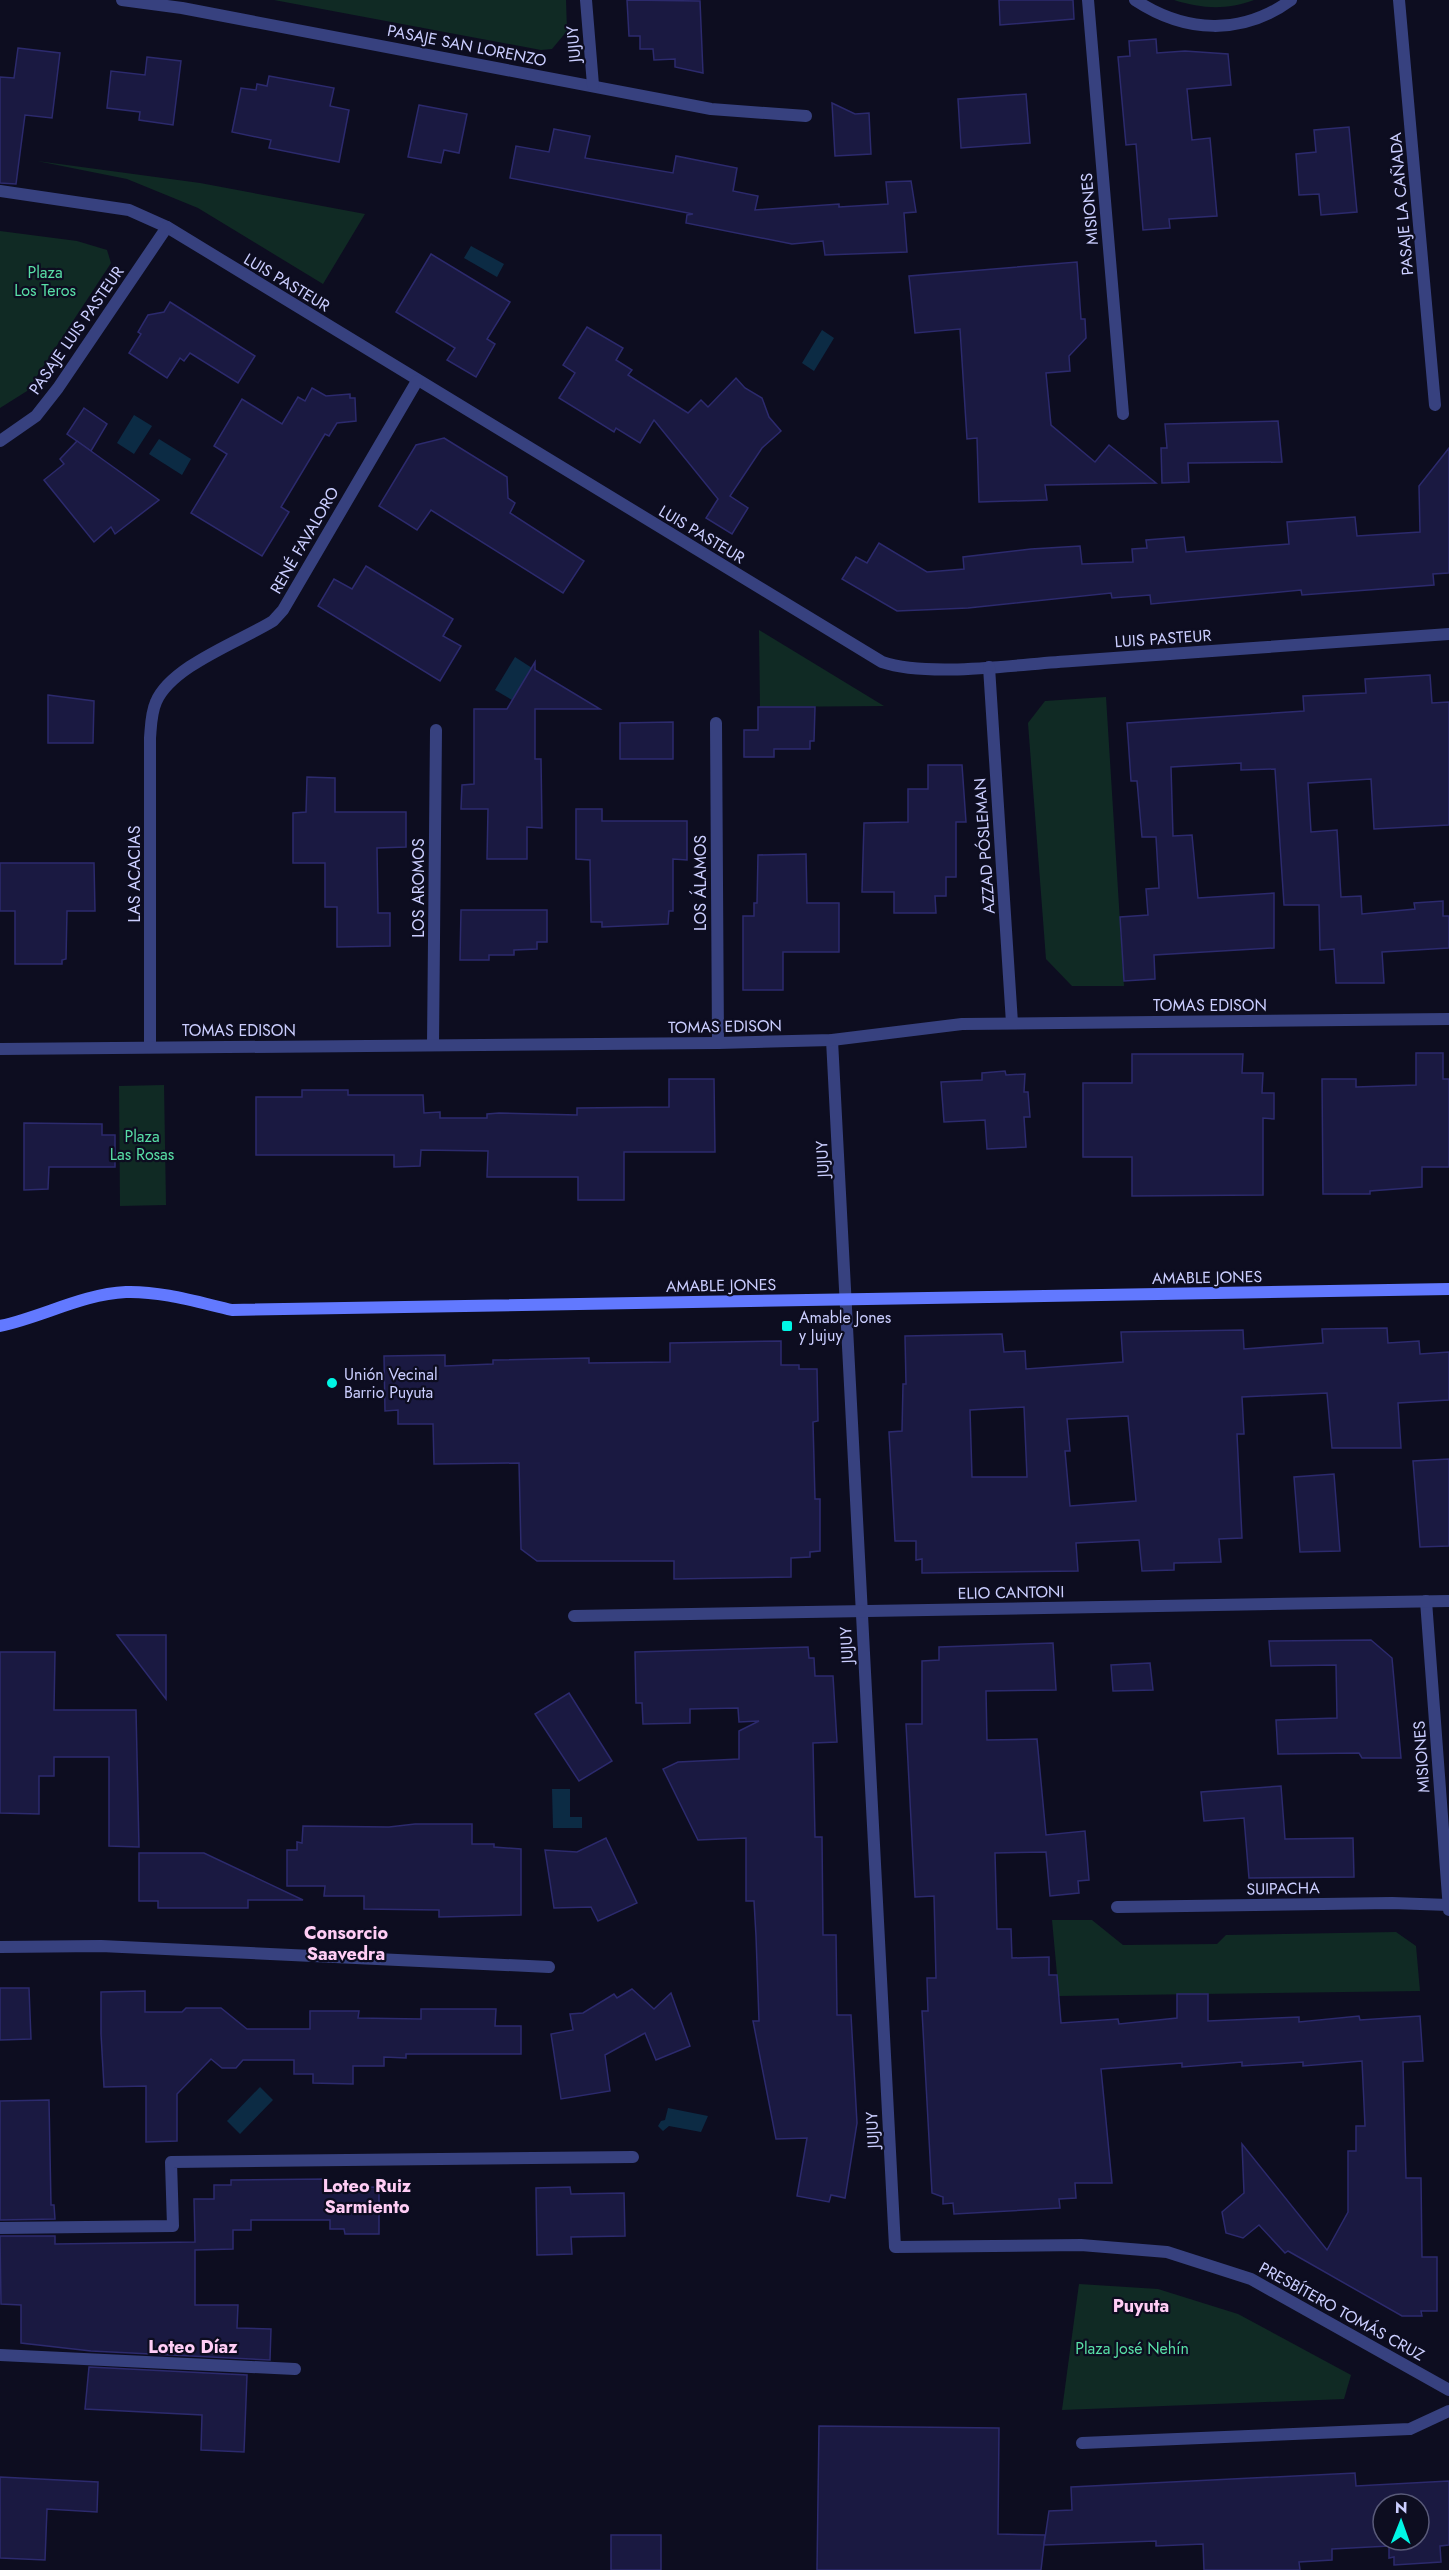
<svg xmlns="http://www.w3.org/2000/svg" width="1449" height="2570" font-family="Jost,sans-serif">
	<rect width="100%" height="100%" fill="#0d0d20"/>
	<!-- green -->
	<g fill="#102a24">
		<polygon points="274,0 566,0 567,31 552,49 541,50"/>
		<path d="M1174 0H1254C1226 10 1203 9 1174 0Z"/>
		<polygon points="37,161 200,183 365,214 323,284 198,208 127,179"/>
		<polygon points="0,231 77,241 107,250 111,263 27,391 0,408"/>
		<polygon points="759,630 884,706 760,707"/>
		<polygon points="1106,697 1124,986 1072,986 1046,959 1028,723 1045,701"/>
		<polygon points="164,1085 166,1205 120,1206 119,1086"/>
		<polygon points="1052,1920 1092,1920 1123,1945 1217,1944 1226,1935 1396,1932 1416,1946 1420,1991 1059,1996"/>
		<polygon points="1079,2284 1158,2289 1238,2314 1351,2375 1344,2399 1062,2410"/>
	</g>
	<!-- water -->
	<g fill="#0c2b44">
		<polygon points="471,246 504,264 497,277 464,258"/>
		<polygon points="822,330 834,338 814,371 802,363"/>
		<polygon points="134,415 152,426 134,454 117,443"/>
		<polygon points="159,439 191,459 182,475 149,454"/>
		<polygon points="515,657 532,668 512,700 495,690"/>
		<polygon points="552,1789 570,1789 570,1817 582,1817 582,1828 553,1828"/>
		<polygon points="260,2087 273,2100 240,2134 227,2121"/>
		<polygon points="668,2108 708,2116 701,2132 669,2126 663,2131 658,2126 661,2121 665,2120"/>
	</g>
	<!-- building -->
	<g fill="#1a1941" stroke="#2c2a6d" stroke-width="1.5" fill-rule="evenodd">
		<polygon points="627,0 700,1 703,73 675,67 675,59 654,60 653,49 640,49 640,36 629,36"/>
		<polygon points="999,0 1073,0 1074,19 1000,25"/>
		<polygon points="1156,39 1157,53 1185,51 1228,54 1231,85 1187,89 1192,140 1210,138 1217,216 1169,219 1170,228 1143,230 1136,144 1126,145 1118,57 1130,56 1129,41"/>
		<polygon points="18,48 60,53 52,118 25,115 16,184 0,183 0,77 14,78"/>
		<polygon points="147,57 181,61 173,125 139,120 140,112 107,108 111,71 145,75"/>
		<polygon points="269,76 334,88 330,106 349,110 339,162 269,148 271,140 232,132 241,88 256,90 257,84 267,86"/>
		<polygon points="1026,94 1030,143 961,148 958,99"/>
		<polygon points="832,103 855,114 869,113 871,154 835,156"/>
		<polygon points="419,105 467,114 459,153 444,150 441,163 408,157"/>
		<polygon points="1349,127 1357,212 1321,215 1319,194 1299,195 1296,154 1316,152 1314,130"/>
		<polygon points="554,129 590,136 585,158 673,173 676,156 737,168 733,191 758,196 755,210 839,204 839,207 888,204 886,182 911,181 916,212 904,213 907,252 825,255 823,241 792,244 686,223 687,215 693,214 510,178 516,146 549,152"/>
		<polygon points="431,254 510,302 487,339 495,344 476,377 447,360 455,348 396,312"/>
		<polygon points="1077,262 1081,319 1085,319 1086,338 1069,356 1070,371 1046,373 1051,425 1095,462 1109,445 1156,483 1045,485 1047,500 979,502 977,438 967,439 960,329 915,333 909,276"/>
		<polygon points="170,302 255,356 238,383 190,353 184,361 180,358 167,378 129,353 141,334 138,332 148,315 164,312"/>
		<polygon points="587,327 623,348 616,360 632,370 628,375 688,413 701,400 708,407 736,378 745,388 762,398 769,417 781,431 762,448 730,496 748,508 732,534 706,518 718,499 654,420 640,443 616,428 614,432 559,398 575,373 563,365"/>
		<polygon points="312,388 326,396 350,394 350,398 355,398 356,421 337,423 329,436 325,434 281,507 289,512 262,556 191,513 227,454 214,446 242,399 282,424 298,397 305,401"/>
		<polygon points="84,408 107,424 91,451 67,434"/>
		<polygon points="1278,421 1282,462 1188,463 1189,482 1162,483 1161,448 1167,448 1165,424"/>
		<polygon points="444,438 507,477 508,498 515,503 510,513 584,561 563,593 431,510 417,530 379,506 416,445"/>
		<polygon points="77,441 159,500 115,534 111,527 94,542 44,480 64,464 60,459"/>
		<polygon points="1449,448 1449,573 1433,574 1434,585 1302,595 1301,590 1151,604 1150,595 1112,598 1111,593 968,608 897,611 842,579 856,557 867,563 879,543 927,572 964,569 963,557 1031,549 1080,546 1082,564 1133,562 1132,549 1147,548 1146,540 1184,537 1186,552 1289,544 1287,522 1355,517 1357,536 1420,532 1419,486"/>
		<polygon points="366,566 453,619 443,636 461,646 440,681 318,606 334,579 352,589"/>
		<polygon points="535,662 535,670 600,709 535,709 535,759 541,759 542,828 527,827 527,859 487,859 488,809 461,809 462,785 474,784 474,709 507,709"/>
		<polygon points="1430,675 1432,703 1449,702 1449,825 1374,829 1371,779 1308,783 1311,832 1337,830 1341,897 1361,896 1362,914 1415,909 1414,903 1443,901 1443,916 1449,916 1449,948 1382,952 1384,983 1336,983 1334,949 1320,950 1319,905 1284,905 1275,769 1241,770 1241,763 1171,767 1173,836 1192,835 1198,898 1274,893 1274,948 1154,955 1155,979 1124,981 1120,917 1148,915 1146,889 1159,888 1156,837 1142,837 1137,781 1131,781 1127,723 1304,711 1303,696 1366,693 1365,679"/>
		<polygon points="48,695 94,701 93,743 48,743"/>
		<polygon points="758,707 815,707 814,741 810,741 810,749 774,749 774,757 744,757 744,730 758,730"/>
		<polygon points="673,722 673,759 620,759 620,723"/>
		<polygon points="928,765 962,765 966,822 956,822 956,877 946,877 946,896 935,896 936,913 894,913 894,892 862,892 864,823 908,822 908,789 928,789"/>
		<polygon points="307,777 335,778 335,812 406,812 406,847 377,848 378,913 390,913 390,946 337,947 337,907 325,907 325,863 293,863 293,813 306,812"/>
		<polygon points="576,809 602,809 602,821 687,821 687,860 673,859 673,911 669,911 668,924 602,927 602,922 591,922 590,860 576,859"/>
		<polygon points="806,854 807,903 839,903 839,952 783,952 783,990 743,990 743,916 754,916 754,903 757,903 758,855"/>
		<polygon points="0,863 94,863 95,911 67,911 66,959 62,960 62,964 15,964 15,911 0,911"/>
		<polygon points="461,910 547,910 547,942 537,942 537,949 514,950 514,955 489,955 489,960 460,960"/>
		<polygon points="1416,1053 1443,1053 1443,1079 1449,1079 1449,1167 1422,1167 1422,1187 1370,1191 1370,1194 1323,1194 1322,1079 1356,1079 1356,1087 1416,1085"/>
		<polygon points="1132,1054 1243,1054 1242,1073 1263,1073 1262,1093 1274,1093 1274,1119 1263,1118 1263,1195 1132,1196 1132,1157 1083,1157 1083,1083 1132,1083"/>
		<polygon points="1005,1071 1006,1075 1025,1074 1024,1092 1028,1092 1030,1117 1024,1117 1026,1147 987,1149 985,1120 944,1122 941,1082 982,1080 982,1073"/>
		<polygon points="669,1079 714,1079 715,1152 624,1152 624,1200 578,1200 578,1177 487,1177 488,1151 421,1150 420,1166 394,1167 394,1155 256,1155 256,1097 302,1097 302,1090 348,1090 348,1095 423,1095 424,1113 440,1112 440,1118 487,1118 487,1114 499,1113 577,1115 577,1108 669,1107"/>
		<polygon points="24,1123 102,1124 102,1135 115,1135 115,1167 49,1167 48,1189 24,1190"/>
		<path d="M1387 1328 1388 1343 1419 1341 1420 1354 1449 1352V1400L1398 1403 1401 1448H1332L1327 1393 1242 1397 1244 1434H1237L1242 1538 1219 1539 1221 1562 1174 1563V1570L1142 1571 1139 1540 1076 1543 1078 1571 922 1573V1559L916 1560V1541H895L889 1432 902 1431 903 1384H906L905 1336 1002 1334 1004 1352 1025 1351 1026 1369 1123 1362 1121 1332 1243 1330 1244 1349 1323 1343 1322 1329ZM1024 1407 1027 1477H972L970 1410ZM1128 1416 1136 1501 1070 1506 1065 1451H1070L1067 1419Z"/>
		<polygon points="781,1341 781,1365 799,1365 799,1369 817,1369 818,1421 813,1422 815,1499 820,1499 820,1551 810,1552 810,1557 791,1558 791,1577 674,1579 674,1561 537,1561 521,1549 519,1463 434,1464 433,1424 398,1424 398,1410 385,1411 384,1356 445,1355 445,1366 493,1364 493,1360 589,1358 589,1363 670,1362 670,1343"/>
		<polygon points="1449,1459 1449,1546 1420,1547 1413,1461"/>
		<polygon points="1334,1474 1340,1551 1300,1552 1294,1477"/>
		<polygon points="117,1635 166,1635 166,1699"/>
		<polygon points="1371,1640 1392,1658 1401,1758 1362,1758 1359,1753 1278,1754 1276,1720 1337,1718 1336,1665 1271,1666 1269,1641"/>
		<polygon points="1053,1643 1056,1690 986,1691 987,1740 1037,1739 1046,1835 1085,1831 1089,1880 1078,1881 1079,1893 1050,1896 1046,1852 995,1853 997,1929 1011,1929 1012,1958 1049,1957 1049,1975 1057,1975 1061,2023 1118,2019 1119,2024 1177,2018 1177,1994 1208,1994 1208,2021 1299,2017 1299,2022 1359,2016 1360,2020 1420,2016 1423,2061 1403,2062 1406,2178 1421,2178 1422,2257 1437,2257 1437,2311 1421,2311 1422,2316 1402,2316 1288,2251 1285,2253 1259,2225 1243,2238 1226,2233 1222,2212 1244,2193 1242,2144 1327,2250 1348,2212 1348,2151 1356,2151 1356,2126 1365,2126 1362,2061 1303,2066 1303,2062 1242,2066 1242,2062 1182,2067 1182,2063 1101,2069 1112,2183 1075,2183 1076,2198 1059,2199 1060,2208 954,2214 953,2203 943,2204 943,2197 932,2193 922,2011 928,2011 927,1978 936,1978 934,1896 915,1897 906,1724 922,1724 922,1661 939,1660 939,1647"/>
		<polygon points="808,1647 809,1658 814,1658 815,1676 833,1676 837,1742 813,1743 815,1837 822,1837 823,1935 836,1935 837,2015 851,2015 857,2123 845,2198 831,2195 829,2202 797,2196 807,2138 776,2139 753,2021 759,2021 756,1936 754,1901 746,1901 746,1838 698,1840 663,1769 678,1762 739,1759 739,1731 759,1721 739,1722 738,1708 690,1709 690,1723 643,1724 642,1703 636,1703 635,1652"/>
		<polygon points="0,1652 55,1652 54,1710 136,1710 139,1847 109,1846 109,1757 54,1757 54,1776 39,1776 39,1814 0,1813"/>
		<polygon points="1150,1663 1153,1690 1113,1691 1111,1665"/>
		<polygon points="569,1693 612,1761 579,1781 535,1714"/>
		<polygon points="1281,1786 1285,1839 1353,1838 1354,1877 1249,1878 1244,1818 1204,1821 1201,1792"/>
		<polygon points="415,1824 472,1824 472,1844 494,1844 494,1847 521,1849 521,1915 439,1917 439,1910 364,1909 364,1896 324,1896 325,1886 287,1886 287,1850 297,1850 297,1842 302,1843 303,1826 389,1827"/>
		<polygon points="606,1838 637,1903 598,1921 591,1907 554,1908 545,1850 577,1852"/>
		<polygon points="139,1853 204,1853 303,1900 248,1900 248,1908 158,1908 158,1901 139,1901"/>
		<polygon points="0,1988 29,1988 31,2039 0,2040"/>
		<polygon points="632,1989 654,2009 671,1993 690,2046 656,2060 645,2033 605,2055 610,2091 561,2099 551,2034 573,2030 570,2014 583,2013 614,1994 617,1998"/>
		<polygon points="145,1991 145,2012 182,2012 186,2008 221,2008 247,2029 310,2029 310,2011 359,2011 358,2018 421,2019 421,2009 496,2009 495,2026 521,2026 521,2054 406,2054 406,2058 384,2057 384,2066 353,2066 353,2084 313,2083 313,2074 294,2074 294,2060 243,2060 236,2068 222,2068 211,2059 177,2094 177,2141 146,2142 146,2086 104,2087 101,2034 101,1992"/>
		<polygon points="49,2100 51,2205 54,2205 55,2219 0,2220 0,2101"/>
		<polygon points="327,2179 327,2188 379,2187 379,2234 345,2234 344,2229 330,2229 330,2220 251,2220 251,2230 233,2230 233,2249 195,2250 195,2305 238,2305 237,2328 271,2329 270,2360 91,2351 21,2343 21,2305 1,2304 0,2236 55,2236 55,2244 195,2242 194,2199 214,2199 214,2185 231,2185 231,2180"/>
		<polygon points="570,2187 571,2194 624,2193 625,2236 571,2237 572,2254 537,2255 536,2188"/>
		<polygon points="89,2367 247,2375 244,2452 201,2450 202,2415 85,2409"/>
		<polygon points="819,2426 999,2428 998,2534 1045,2535 1041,2570 817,2570"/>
		<path d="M1355 2473 1356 2486 1449 2481V2545L1440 2546 1441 2562 1394 2565V2557L1389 2558V2546L1332 2549V2560L1299 2562 1300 2570H1204L1203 2544 1156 2546V2541L1044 2545 1049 2511 1072 2510 1071 2487ZM1383 2504H1419V2540H1383Z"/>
		<polygon points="0,2477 98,2482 97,2512 47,2509 45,2560 0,2558"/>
		<rect x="611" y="2535" width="50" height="35"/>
	</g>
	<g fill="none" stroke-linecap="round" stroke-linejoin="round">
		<!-- street -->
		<g stroke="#37417f" stroke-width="12">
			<polyline points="122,0 182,8 711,109 806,116"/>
			<polyline points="586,0 593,85"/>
			<polyline points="1088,0 1123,414"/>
			<path d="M1135 0C1185 33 1242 36 1291 0"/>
			<polyline points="1399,0 1435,405"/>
			<path d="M0 191 129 210 167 227 882 662C930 678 1019 664 1072 661 1198 652 1323 643 1449 634"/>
			<polyline points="0,441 36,416 58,388 167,227"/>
			<polyline points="989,667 1012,1023"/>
			<polyline points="716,723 718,1043"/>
			<polyline points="832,1040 895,2247 1081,2245 1167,2252 1251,2279 1449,2390"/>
			<polyline points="433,1045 436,730"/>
			<path d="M150 1047V738C151 726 151 713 156 702 171 666 241 641 273 621L283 610 417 381"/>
			<polyline points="0,1049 718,1043 832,1040 962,1024 1449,1019"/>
			<polyline points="1426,1601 1449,1910"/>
			<polyline points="574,1616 1449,1601"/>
			<polyline points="1117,1907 1392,1903 1449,1905"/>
			<polyline points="0,1947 101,1946 549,1967"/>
			<polyline points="0,2228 173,2226 171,2162 633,2157"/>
			<polyline points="0,2355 295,2369"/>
			<polyline points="1082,2443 1410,2429 1449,2411"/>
		</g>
		<!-- secondary -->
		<path stroke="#6279ff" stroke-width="12" d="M0 1326C42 1317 83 1294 126 1292 161 1291 197 1302 232 1310L1449 1289"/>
	</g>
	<!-- markers -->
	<g fill="#00f6e5" stroke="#0d0d20" stroke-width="2">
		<rect x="781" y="1320" width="12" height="12" rx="3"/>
		<circle cx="332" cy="1383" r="6"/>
	</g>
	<g text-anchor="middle" stroke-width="4.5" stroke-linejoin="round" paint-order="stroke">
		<!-- street labels -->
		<g font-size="16" fill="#cbceff" stroke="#0d0d20">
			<text transform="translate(573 44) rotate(-95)" y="6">JUJUY</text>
			<text transform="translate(467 45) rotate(11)" y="6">PASAJE SAN LORENZO</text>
			<text transform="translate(1401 204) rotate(-95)" y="6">PASAJE LA CAÑADA</text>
			<text transform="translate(1089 209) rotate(-95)" y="6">MISIONES</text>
			<text transform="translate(287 282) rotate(31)" y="6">LUIS PASTEUR</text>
			<text transform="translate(76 330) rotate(-55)" y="6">PASAJE LUIS PASTEUR</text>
			<text transform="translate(702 534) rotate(31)" y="6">LUIS PASTEUR</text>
			<text transform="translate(304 540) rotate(-60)" y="6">RENÉ FAVALORO</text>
			<text transform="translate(1163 638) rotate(-4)" y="6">LUIS PASTEUR</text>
			<text transform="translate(984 846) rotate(-94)" y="6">AZZAD PÓSLEMAN</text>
			<text transform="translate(134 874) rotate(-90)" y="6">LAS ACACIAS</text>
			<text transform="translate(700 883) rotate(-90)" y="6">LOS ÁLAMOS</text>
			<text transform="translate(418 888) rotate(-90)" y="6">LOS AROMOS</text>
			<text x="1210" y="1011">TOMAS EDISON</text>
			<text transform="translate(725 1026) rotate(-1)" y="6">TOMAS EDISON</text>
			<text x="239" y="1036">TOMAS EDISON</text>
			<text transform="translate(822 1159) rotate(-93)" y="6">JUJUY</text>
			<text transform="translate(1207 1277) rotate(-1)" y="6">AMABLE JONES</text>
			<text transform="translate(721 1285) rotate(-1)" y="6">AMABLE JONES</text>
			<text transform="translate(1011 1592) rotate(-1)" y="6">ELIO CANTONI</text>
			<text transform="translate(846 1645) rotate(-93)" y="6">JUJUY</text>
			<text transform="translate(1421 1757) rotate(-94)" y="6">MISIONES</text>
			<text transform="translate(1283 1888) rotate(-1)" y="6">SUIPACHA</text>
			<text transform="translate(872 2130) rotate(-93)" y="6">JUJUY</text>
			<text transform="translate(1342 2311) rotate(29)" y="6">PRESBÍTERO TOMÁS CRUZ</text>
		</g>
		<!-- park labels -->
		<g font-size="16" fill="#58dfa6" stroke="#0d0d20">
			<text x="45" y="278">Plaza<tspan x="45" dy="18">Los Teros</tspan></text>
			<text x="142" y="1142">Plaza<tspan x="142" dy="18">Las Rosas</tspan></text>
			<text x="1132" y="2354">Plaza José Nehín</text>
		</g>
		<!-- poi labels -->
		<g font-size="16" fill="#cbceff" stroke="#0d0d20" text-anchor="start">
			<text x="799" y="1323">Amable Jones<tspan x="799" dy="18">y Jujuy</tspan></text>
			<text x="344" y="1380">Unión Vecinal<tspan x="344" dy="18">Barrio Puyuta</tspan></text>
		</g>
		<!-- neighbourhood labels -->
		<g font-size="18" font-weight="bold" fill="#ffcdf5" stroke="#0d0d20">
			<text x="346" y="1939">Consorcio<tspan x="346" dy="21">Saavedra</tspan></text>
			<text x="367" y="2192">Loteo Ruiz<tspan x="367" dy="21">Sarmiento</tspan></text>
			<text x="1141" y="2312">Puyuta</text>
			<text x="193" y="2353">Loteo Díaz</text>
		</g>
	</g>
	<!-- north arrow -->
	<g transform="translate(1401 2522) rotate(1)"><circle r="28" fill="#0d0d20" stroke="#595a79" stroke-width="1.5"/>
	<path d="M0-4.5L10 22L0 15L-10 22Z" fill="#00f6e5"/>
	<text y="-9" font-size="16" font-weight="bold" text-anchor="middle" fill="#cbceff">N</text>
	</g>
</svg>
